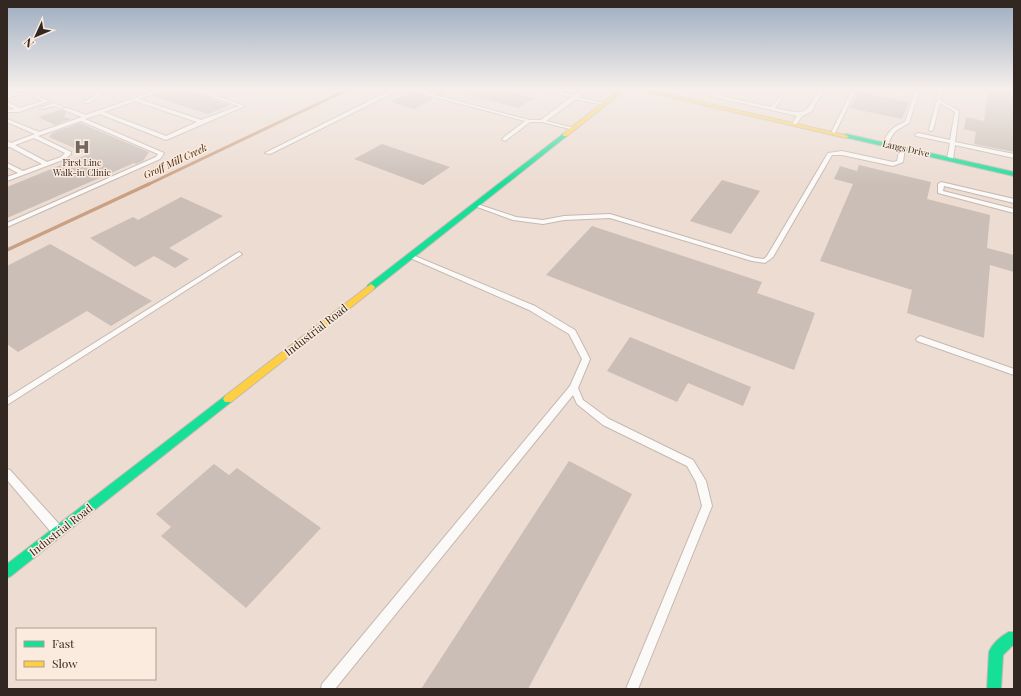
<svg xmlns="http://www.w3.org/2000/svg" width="1021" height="696" font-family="'Playfair Display',serif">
	<rect width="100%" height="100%" fill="#ecdcd2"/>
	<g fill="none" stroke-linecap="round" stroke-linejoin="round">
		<!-- stream-far1 -->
		<polyline stroke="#caa083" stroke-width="3" points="147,185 351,88"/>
		<!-- stream -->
		<polyline stroke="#caa083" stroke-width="3.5" points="7,250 149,184"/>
	</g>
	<!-- building -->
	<g fill="#cabeb6">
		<polygon points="169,88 178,88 230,105 208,114 152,96"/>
		<polygon points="419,88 454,88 440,95 417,89"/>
		<polygon points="458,88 491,88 533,98 519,108 457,92"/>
		<polygon points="988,88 1014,88 1014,152 974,144 976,132 964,129 966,117 984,121"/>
		<polygon points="411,92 434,98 414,109 391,102"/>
		<polygon points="859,92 909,102 902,119 850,108"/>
		<polygon points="60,110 66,112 64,117 71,119 55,125 38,117"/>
		<polygon points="80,123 149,152 143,161 136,164 134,163 7,218 7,187 88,154 49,137 52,133"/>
		<polygon points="382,144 450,167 423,185 354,159"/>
		<polygon points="859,165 931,182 927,199 990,215 987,248 1014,255 1014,272 990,265 984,338 907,313 912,290 820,261 853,184 834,179 840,166 857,171"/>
		<polygon points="722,180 760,191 731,234 690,221"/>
		<polygon points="181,197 223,216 169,248 189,259 175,268 154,256 135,267 90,238 133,217 138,220"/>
		<polygon points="592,226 762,282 757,293 815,313 794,370 546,275"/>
		<polygon points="50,244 152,301 111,326 87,311 18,352 7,344 7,266"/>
		<polygon points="630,337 751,387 743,406 688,383 677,402 607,371"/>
		<polygon points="569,461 632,494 528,689 421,689"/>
		<polygon points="214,464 229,475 237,468 321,528 246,608 161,536 171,527 156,514"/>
	</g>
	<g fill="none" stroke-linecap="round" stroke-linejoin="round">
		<defs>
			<g id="lane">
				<polygon points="93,88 97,88 102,94 89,103 85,103 85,101 97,94"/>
				<path d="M163 88H168L139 99 201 120 239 106 188 89V88H193L245 106 166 140 100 114 85 119 164 153 160 159 7 227V223L156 157 158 154 81 121 38 136 71 152V154L65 159 7 181V177L18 173 7 167V163L23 171 42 164 10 147H7V141L11 143 35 134 7 122V119L39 132 82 117 64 110V108H68L86 115ZM135 101 197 122 166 136 104 112ZM34 138 65 153 61 157 47 162 15 145Z"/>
				<polygon points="401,88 409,88 529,120 541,120 571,97 535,89 535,88 541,88 574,95 585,88 589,88 578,97 606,104 604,105 576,99 546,121 574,128 574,130 542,122 530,122 505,141 502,139 503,138 525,121 405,89 395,92 270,154 265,153 391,90"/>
				<path d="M677 88H684L716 95 723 88H727L720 96 771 107 781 96 783 97 775 108C808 115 803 116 821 88H825L811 112 802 116 796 125H794L792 124 797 116Z"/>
				<polygon points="853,88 857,88 835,133 831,134 831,133"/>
				<path d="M899 88H906L919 91 909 123C894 132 895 129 887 146H883L882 145C887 133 893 126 905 122L915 92Z"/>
				<polygon points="940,88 944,88 940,100 959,111 955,142 1014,154 1014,158 955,145 953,159 950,161 947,159 950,143 916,136 915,135 918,133 950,140 955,112 940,103 933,130 931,131 929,130"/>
				<polygon points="28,91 49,101 19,112 8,112 8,110 14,109 7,105 7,102 20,108 43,101 28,93 7,98 7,96"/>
				<polygon points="54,103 64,108 62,109 54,106 42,109 40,108"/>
				<polygon points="900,147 905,148 903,162 893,166 842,155 832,155 773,257 765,263 752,261 610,218 564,220 543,224 513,220 472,205 473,204 477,204 516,217 543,220 564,216 610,214 755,258 764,259 767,256 828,153 842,151 893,162 897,161"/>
				<polygon points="941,182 1014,199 1014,203 944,186 943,191 1014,209 1014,213 938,193 938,184"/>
				<polygon points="239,252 242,254 241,255 7,405 7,398"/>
				<polygon points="410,254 535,306 575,330 590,359 578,388 583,400 609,419 693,460 706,481 712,506 638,689 626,689 702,506 696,482 687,466 603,425 577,404 573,395 335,689 321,689 322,684 570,386 582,359 569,334 529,310 408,257 408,255"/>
				<polygon points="920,336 1014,369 1014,375 917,341 916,339"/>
				<polygon points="7,469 10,470 59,524 60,528 59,532 55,533 51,532 7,480"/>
			</g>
			<g id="fast">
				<polygon points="563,134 568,135 374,289 368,289 367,287 368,285"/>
				<polygon points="846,134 1014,172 1014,176 844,137 844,135"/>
				<polygon points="228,395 231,396 233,399 231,402 11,576 7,578 7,564 225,396"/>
				<path d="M1009 632H1014V646H1012L1003 655 1001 689H987L989 652C992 644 1001 636 1009 632Z"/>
			</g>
			<g id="slow">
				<polygon points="622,88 627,88 567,136 563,136 563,134"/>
				<polygon points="633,88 640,88 849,136 846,138 635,89"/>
				<polygon points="371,284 375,287 374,289 231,402 225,402 223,399 225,396"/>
			</g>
		</defs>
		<!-- lane casing -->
		<use href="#lane" stroke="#c5b9b1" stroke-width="2"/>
		<!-- fast casing -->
		<use href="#fast" stroke="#c5b9b1" stroke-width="2"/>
		<!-- slow casing -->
		<use href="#slow" stroke="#c5b9b1" stroke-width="2"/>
		<!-- lane -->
		<use href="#lane" fill="#fcfaf8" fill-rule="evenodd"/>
		<!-- fast -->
		<use href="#fast" fill="#16e098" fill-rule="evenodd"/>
		<!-- slow -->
		<use href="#slow" fill="#ffcf43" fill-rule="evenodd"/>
	</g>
	<!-- sky -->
	<linearGradient id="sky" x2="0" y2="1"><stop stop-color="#9cacc0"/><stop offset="0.48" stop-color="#f6efeb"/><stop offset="1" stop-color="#f6efeb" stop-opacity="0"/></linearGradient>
	<rect width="1021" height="185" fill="url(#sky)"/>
	<!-- icons -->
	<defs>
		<symbol id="hospital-bare" viewBox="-9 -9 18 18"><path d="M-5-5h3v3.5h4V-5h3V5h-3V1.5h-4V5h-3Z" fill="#74675f" stroke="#fbeade" stroke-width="2.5" paint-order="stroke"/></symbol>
	</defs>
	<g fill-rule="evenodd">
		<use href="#hospital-bare" x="71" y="136" width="22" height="22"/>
	</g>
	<g text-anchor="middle" stroke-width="3" stroke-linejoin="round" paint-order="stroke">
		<!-- far-street labels -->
		<g font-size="9" fill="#332821" stroke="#fbeade">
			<text transform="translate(906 149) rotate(13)" y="3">Langs Drive</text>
		</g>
		<!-- far-poi labels -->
		<g font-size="9" fill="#332821" stroke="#fbeade">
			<text x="82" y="166">First Line<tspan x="82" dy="10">Walk-in Clinic</tspan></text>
		</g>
		<!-- far-water labels -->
		<g font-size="10" font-style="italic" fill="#482405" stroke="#fbeade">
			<text transform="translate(175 161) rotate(-25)" y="4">Groff Mill Creek</text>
		</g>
		<!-- street labels -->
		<g font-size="11" fill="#332821" stroke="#fbeade">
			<text transform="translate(316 330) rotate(-38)" y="4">Industrial Road</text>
			<text transform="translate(61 530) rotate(-38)" y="4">Industrial Road</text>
		</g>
	</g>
	<!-- border -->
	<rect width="1021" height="696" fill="none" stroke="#332821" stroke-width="16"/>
	<!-- legend -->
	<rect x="16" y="628" width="140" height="52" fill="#fbeade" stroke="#ab9c92"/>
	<rect x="24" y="641" width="20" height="6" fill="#16e098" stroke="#ab9c92"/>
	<text x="52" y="648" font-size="12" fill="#332821">Fast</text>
	<rect x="24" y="661" width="20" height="6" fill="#ffcf43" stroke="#ab9c92"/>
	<text x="52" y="668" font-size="12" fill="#332821">Slow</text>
	<!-- north arrow -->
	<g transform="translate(36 36) rotate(226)" stroke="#fbeade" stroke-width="3" paint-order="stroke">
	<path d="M0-3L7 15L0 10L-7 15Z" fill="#332821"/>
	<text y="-6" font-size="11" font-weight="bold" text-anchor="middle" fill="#332821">N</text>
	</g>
</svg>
